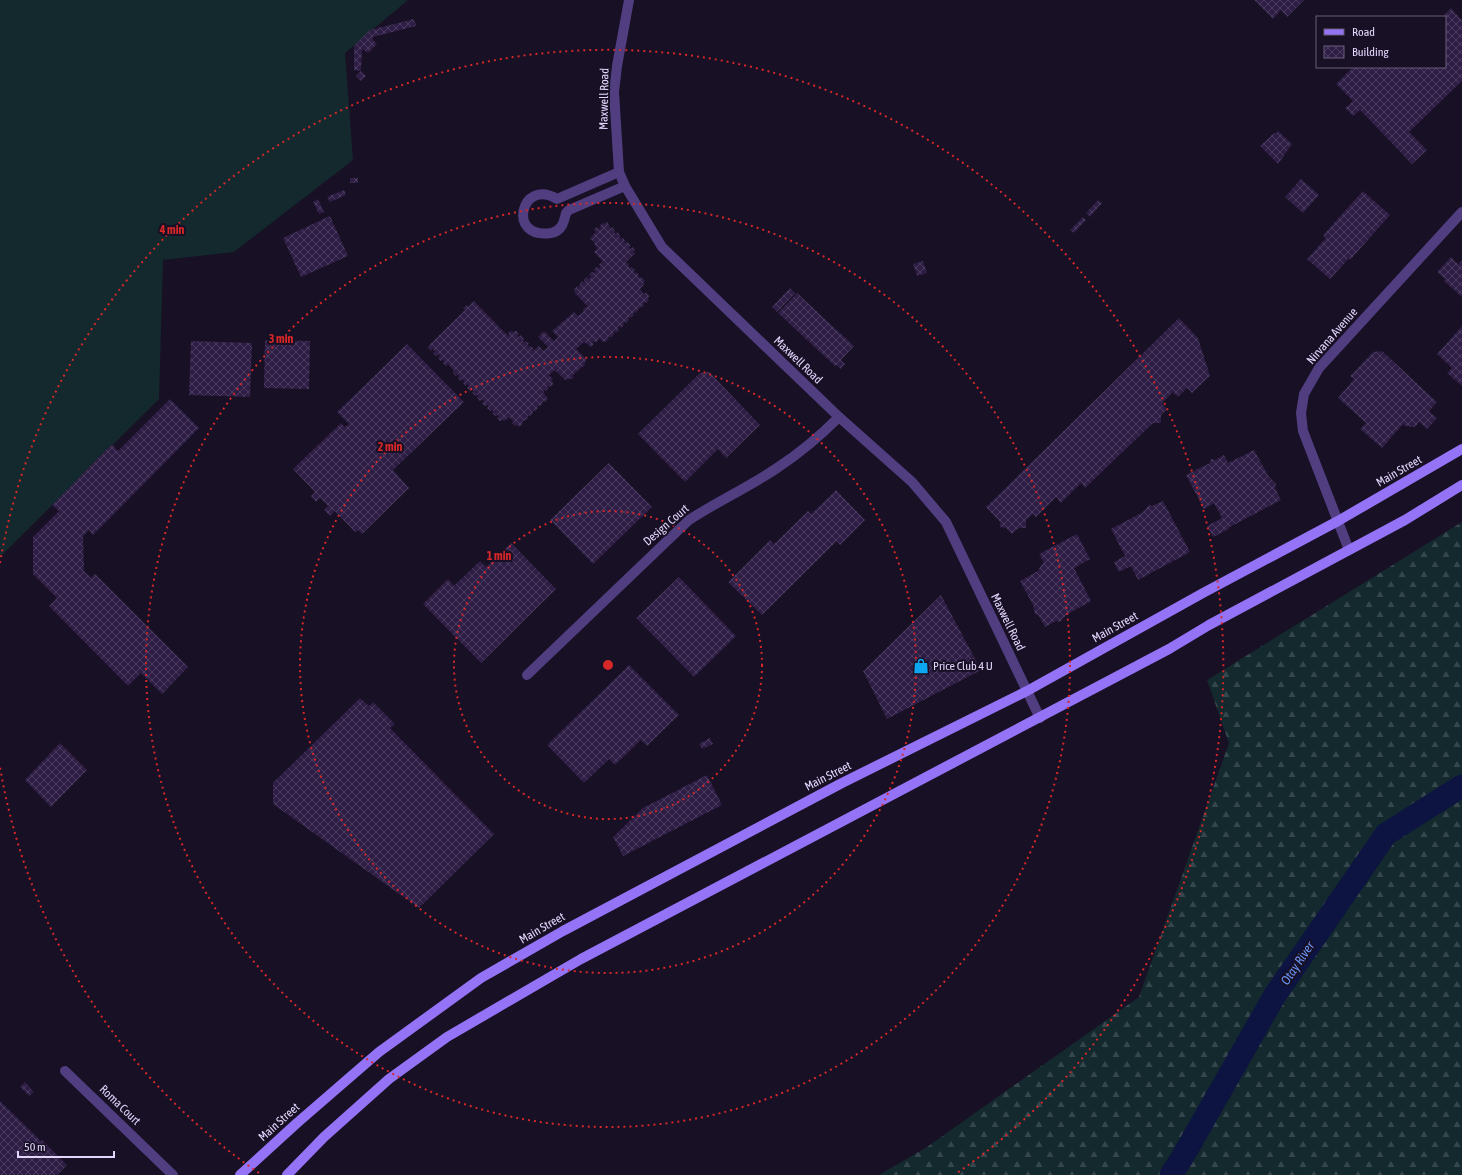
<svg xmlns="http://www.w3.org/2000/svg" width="1462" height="1175" font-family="'Asap Condensed',sans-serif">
	<defs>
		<pattern id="forest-firs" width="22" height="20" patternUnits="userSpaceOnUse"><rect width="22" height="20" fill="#13292e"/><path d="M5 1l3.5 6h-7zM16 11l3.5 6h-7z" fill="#35474d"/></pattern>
		<pattern id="building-cross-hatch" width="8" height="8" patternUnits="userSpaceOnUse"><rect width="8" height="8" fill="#2e1d44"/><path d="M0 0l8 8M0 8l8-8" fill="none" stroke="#4c3d60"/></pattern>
	</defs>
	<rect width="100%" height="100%" fill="#181025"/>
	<!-- grass -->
	<polygon fill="#13292e" points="0,0 408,0 345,53 353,160 234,252 163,260 159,399 0,557"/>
	<!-- forest -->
	<polygon fill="url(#forest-firs)" points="1462,522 1462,1175 879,1175 927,1147 1139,997 1229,743 1207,680"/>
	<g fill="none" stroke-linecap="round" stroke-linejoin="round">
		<!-- river -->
		<polyline stroke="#0d1441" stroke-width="23" points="1171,1175 1182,1158 1275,995 1386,834 1462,786"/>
	</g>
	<!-- building -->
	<g fill="url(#building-cross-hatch)">
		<polygon points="1254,0 1304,0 1287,17 1281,10 1273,19"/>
		<polygon points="1451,8 1462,20 1462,81 1409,132 1427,150 1412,164 1360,110 1353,116 1345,108 1353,101 1336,84 1353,67 1445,67 1445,17 1442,17"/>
		<polygon points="414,19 416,26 373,37 373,40 377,44 368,53 362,49 361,71 366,76 361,81 356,76 361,71 354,70 354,46 370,30"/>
		<polygon points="1278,131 1292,144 1278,164 1260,146 1274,133 1275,134"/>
		<rect x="350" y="178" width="8" height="5"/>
		<polygon points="1301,179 1319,195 1303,213 1285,197"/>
		<polygon points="344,190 346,195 330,202 327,197"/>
		<polygon points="1363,191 1390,215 1350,260 1349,258 1330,279 1307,259 1326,238 1323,235"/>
		<polygon points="318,199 324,212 319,214 313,202"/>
		<polygon points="1098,200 1102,203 1090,217 1086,213"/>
		<polygon points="330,216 348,256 301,277 283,238"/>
		<polygon points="1083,217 1086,220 1074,233 1070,230"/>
		<polygon points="607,222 611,229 612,227 615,231 614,232 616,234 617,232 620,235 619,236 621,239 623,238 625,241 624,242 626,243 627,242 631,246 629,247 631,249 633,247 635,250 633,251 635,253 625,263 626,262 629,265 628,266 630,268 632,267 635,270 633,272 635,274 636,272 639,275 638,276 640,278 641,277 645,281 643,284 644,285 640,289 644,294 646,292 649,296 648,299 649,300 646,303 645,302 643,304 644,305 641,308 640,307 636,313 635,312 633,313 634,315 631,318 630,317 628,318 629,320 626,323 625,322 623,323 624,325 621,328 619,326 618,328 619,330 616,333 614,331 613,333 614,334 611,338 609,336 608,338 609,339 605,342 604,341 603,342 598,337 599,339 596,343 594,341 592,343 594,344 591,347 584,342 576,349 586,359 584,367 583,366 572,376 574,378 565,380 555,370 548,376 550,376 553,379 552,380 553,384 550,387 549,386 547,387 548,388 546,391 545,390 543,392 548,399 545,402 544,400 540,407 539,405 537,407 538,408 535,412 534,410 532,412 533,413 530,417 529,415 527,417 528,418 525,421 524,420 522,422 523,423 520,427 517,425 515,426 512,423 514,422 509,417 505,421 502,420 500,421 497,418 499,417 497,415 495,416 492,413 494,412 492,410 490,411 487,408 489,406 487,405 485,406 482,403 484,402 482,399 480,401 477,398 479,396 477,395 476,396 472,393 474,391 472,390 471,391 467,388 469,386 467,384 466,386 463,383 464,381 462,379 461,381 458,378 459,376 457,374 456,376 453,373 454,371 448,364 446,366 443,363 444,361 443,360 441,361 438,358 440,356 438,354 436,356 433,353 435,351 433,349 431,351 428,347 430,346 429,345 465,310 463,308 467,305 468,307 474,301 508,336 509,335 508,333 511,331 513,332 516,331 519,334 517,335 519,337 521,335 524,339 523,341 525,343 526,341 529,344 527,345 529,347 530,346 534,349 532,350 533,351 539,346 543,351 548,347 538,337 544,331 554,341 558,337 552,331 574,312 578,316 584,311 583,309 586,307 588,307 574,292 575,291 574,290 577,286 578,288 582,281 584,283 585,282 584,280 587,277 589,279 591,277 589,275 592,272 594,273 596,272 594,270 597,267 599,268 601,267 599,265 602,262 604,263 594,252 599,247 597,248 594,244 595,243 590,238 596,232 594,230 597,227 599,229 601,227 599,226 603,223 604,224"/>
		<polygon points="1451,257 1458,264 1462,260 1462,297 1444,281 1445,279 1437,272"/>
		<polygon points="923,261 927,273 917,276 913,264"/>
		<polygon points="790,288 795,293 777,312 772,307"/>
		<polygon points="797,293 854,346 841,360 845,364 841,369 837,365 835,366 778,313"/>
		<polygon points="1179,318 1198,338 1210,376 1192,393 1187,388 1178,397 1173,392 1162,403 1167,409 1161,415 1161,423 1153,423 1085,488 1081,483 1061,503 1056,497 1036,517 1033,514 1026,520 1026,528 1019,528 1012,534 1006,528 1000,527 1000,522 986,507"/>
		<polygon points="1462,326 1462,386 1447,373 1452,368 1437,354"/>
		<polygon points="265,340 310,341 309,389 264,388"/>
		<polygon points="191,341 252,343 250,397 189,395"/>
		<polygon points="407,344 464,402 393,470 409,488 362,534 358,530 355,532 335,511 330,516 324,510 328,506 320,498 316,502 311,496 315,492 293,469 341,423 345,427 349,424 337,412"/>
		<polygon points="1382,351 1437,402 1429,411 1437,418 1427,429 1419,422 1415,427 1405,426 1403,424 1382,448 1360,429 1366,423 1338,398 1354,379 1350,376 1373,352"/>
		<polygon points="709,372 760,425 726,458 718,449 685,482 638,434 700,373"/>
		<polygon points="170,399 199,428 93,535 89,530 83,536 84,571 91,578 95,574 188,667 162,694 141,673 128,686 49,606 57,598 33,574 33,537 59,511 52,505 112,444 118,451"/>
		<polygon points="1254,450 1269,477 1276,484 1275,488 1281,500 1228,528 1229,529 1213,537 1207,526 1222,518 1214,503 1204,509 1186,475 1210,463 1211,459 1215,460 1224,455 1228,463"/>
		<polygon points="609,463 652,507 593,564 550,520"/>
		<polygon points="836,490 865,520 840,545 837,541 762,615 728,582 770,540 774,544 808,511 811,514"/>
		<polygon points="1163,501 1190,552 1138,580 1131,566 1119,572 1114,562 1125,556 1111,529 1143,512 1149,505 1152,506"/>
		<polygon points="1077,534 1090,559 1074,568 1091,601 1066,615 1060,622 1056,621 1045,627 1039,616 1035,614 1033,605 1020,581 1038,571 1041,565 1044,563 1039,554"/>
		<polygon points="511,543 556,589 481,663 423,604 448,579 454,586 480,561 486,567"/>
		<polygon points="679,577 736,636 694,677 636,618"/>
		<polygon points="941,595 981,670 887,719 863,671"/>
		<polygon points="629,665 679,715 647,746 641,740 615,765 609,759 584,783 547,745"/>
		<polygon points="360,698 369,706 373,702 395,724 390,728 494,834 419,908 273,804 273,783"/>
		<polygon points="710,738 713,744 702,749 699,744"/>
		<polygon points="60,743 87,770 51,807 25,780"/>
		<polygon points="707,775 722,805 623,856 613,837 643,808"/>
		<polygon points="25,1082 34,1092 29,1096 20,1087"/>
		<polygon points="0,1101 41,1141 42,1140 67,1165 57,1175 0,1175"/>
	</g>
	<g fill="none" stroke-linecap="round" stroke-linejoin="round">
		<!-- minor -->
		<g stroke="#503e81" stroke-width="10">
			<polyline points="629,0 617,66 614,92 619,172 625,186 662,247 839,417 912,482 946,522 1040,718"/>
			<path d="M619 172 557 199C521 177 506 240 551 233 562 231 564 222 566 213L569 210 625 186"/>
			<polyline points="1349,550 1303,431 1301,413 1304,394 1319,368 1462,212"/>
			<path d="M527 675 689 520C718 501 749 487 777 468 800 453 820 436 839 417"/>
			<polyline points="65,1071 173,1175"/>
		</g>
		<!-- secondary -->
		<g stroke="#9473f7" stroke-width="10">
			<polyline points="240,1175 297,1123 379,1052 481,978 563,931 842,783 1027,691 1203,593 1338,521 1462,449"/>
			<polyline points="287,1175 324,1137 389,1079 447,1037 581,959 1169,649 1209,625 1405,520 1462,485"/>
		</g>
	</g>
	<!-- distance rings -->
	<g fill="none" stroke="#d62828" stroke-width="2" stroke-dasharray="2 4">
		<circle cx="608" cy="665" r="154"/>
		<circle cx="608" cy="665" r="308"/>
		<circle cx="608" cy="665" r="462"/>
		<path d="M259 1173A616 616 0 0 1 0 767M0 563A616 616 0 1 1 957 1173"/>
	</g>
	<!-- icons -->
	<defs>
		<symbol id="shop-bare" viewBox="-9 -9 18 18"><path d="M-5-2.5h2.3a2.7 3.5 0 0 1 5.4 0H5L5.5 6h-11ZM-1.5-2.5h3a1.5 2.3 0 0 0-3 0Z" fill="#0da7f1" stroke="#181025" stroke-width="2.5" paint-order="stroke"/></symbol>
	</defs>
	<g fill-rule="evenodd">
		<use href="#shop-bare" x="910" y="655" width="22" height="22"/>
	</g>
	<g text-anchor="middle" stroke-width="4" stroke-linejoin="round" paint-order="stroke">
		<!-- street labels -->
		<g font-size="12" fill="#e3d6fd" stroke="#181025">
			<text transform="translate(604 99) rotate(-89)" y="4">Maxwell Road</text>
			<text transform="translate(1332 336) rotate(-49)" y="4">Nirvana Avenue</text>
			<text transform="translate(798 360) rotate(44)" y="4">Maxwell Road</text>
			<text transform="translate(1399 471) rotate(-30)" y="4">Main Street</text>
			<text transform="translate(666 525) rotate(-41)" y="4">Design Court</text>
			<text transform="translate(1008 622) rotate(64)" y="4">Maxwell Road</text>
			<text transform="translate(1115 627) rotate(-29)" y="4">Main Street</text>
			<text transform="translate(828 776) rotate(-27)" y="4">Main Street</text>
			<text transform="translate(542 928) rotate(-30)" y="4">Main Street</text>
			<text transform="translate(120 1105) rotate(44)" y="4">Roma Court</text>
			<text transform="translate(279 1122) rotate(-42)" y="4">Main Street</text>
		</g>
		<!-- poi labels -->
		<g font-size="12" fill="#e3d6fd" stroke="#181025" text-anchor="start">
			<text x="933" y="670">Price Club 4 U</text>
		</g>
		<!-- water labels -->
		<g font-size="13" font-style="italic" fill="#6a96f7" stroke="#181025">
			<text transform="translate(1297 963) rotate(-56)" y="5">Otay River</text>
		</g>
	</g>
	<circle cx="608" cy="665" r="6" fill="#d62828" stroke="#181025" stroke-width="2"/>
	<g font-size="12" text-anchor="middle" font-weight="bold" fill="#d62828" stroke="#181025" stroke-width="4" stroke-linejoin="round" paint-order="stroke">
		<text x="172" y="234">4 min</text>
		<text x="281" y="343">3 min</text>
		<text x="390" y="451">2 min</text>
		<text x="499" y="560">1 min</text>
	</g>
	<!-- legend -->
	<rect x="1316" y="16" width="130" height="52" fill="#181025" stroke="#695f7b"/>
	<rect x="1324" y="29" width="20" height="6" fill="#9473f7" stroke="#695f7b"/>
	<text x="1352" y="36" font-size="12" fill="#e3d6fd">Road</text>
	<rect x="1324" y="46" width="20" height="12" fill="url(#building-cross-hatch)" stroke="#695f7b"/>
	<text x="1352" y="56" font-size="12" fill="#e3d6fd">Building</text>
	<!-- scale -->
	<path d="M18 1151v6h96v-6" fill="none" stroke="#e3d6fd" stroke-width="2"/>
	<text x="24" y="1151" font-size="12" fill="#e3d6fd" stroke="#181025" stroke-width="3" paint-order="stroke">50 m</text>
</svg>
